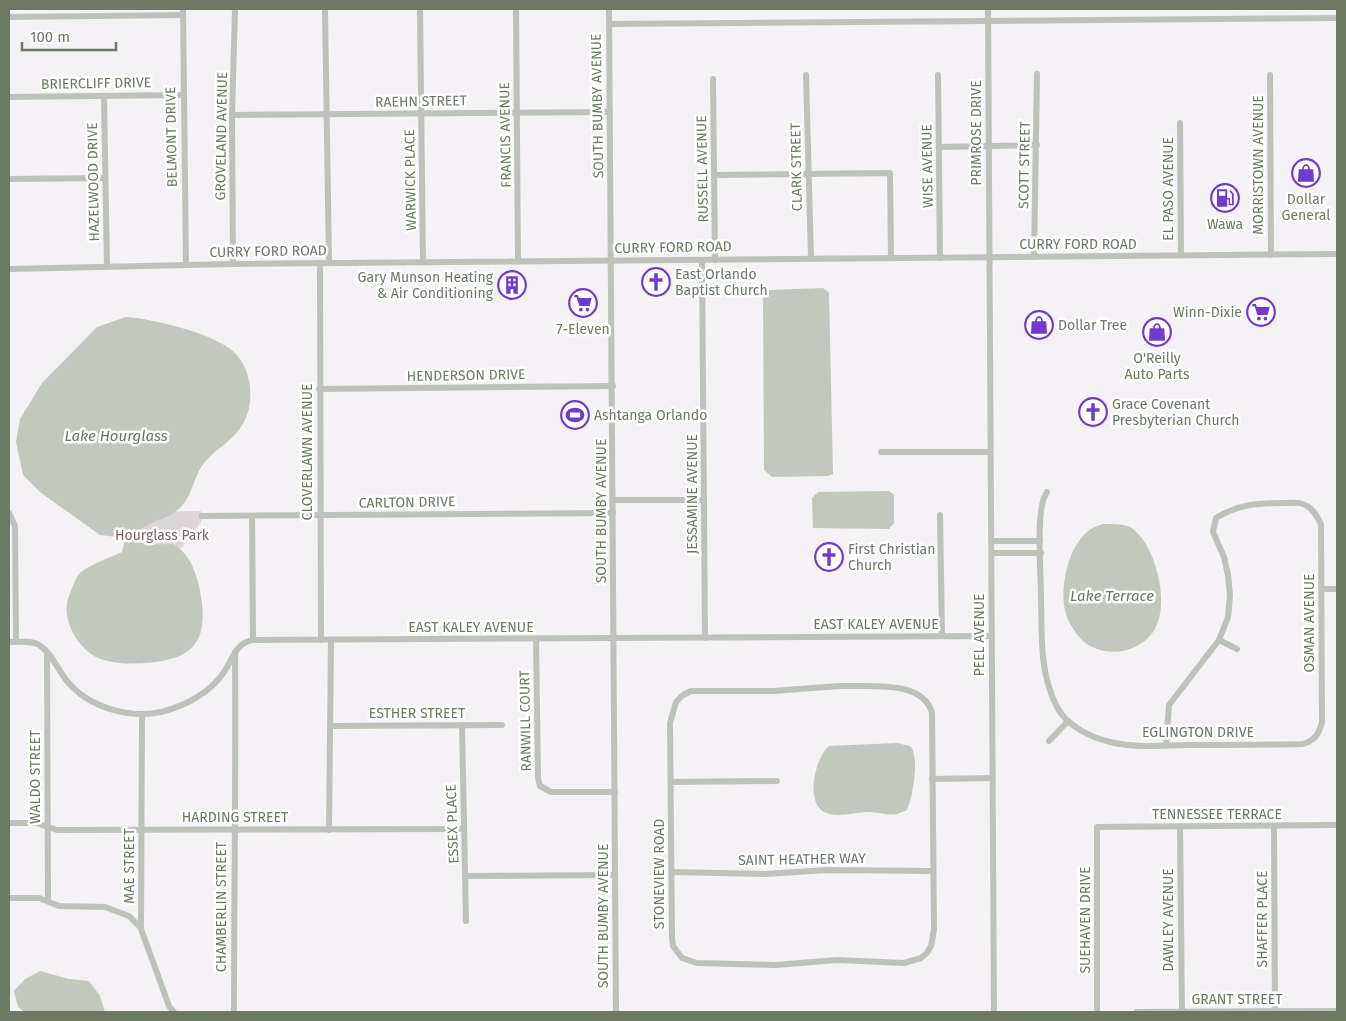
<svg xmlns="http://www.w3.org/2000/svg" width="1346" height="1021" font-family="'Fira Sans',sans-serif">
	<rect width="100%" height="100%" fill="#f5f2f5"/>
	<!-- green -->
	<polygon fill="#dcd4d6" points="201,511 201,522 139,604 139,512"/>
	<!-- water -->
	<g fill="#c2c8bb">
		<polygon points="823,288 829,293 833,474 828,476 772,477 764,470 763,298 765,293 770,290"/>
		<path d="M126 317C154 319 213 333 234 352 252 369 255 401 244 422 235 440 216 448 204 463 193 477 193 496 179 509 169 518 154 520 142 528L143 545 173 544C193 555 199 581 202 603 207 648 186 660 145 663 130 664 110 664 96 657 77 647 60 617 69 596 72 589 75 578 81 572 92 564 109 558 122 552L125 538 100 535 40 492 23 475 16 442 20 419 42 383 97 327Z"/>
		<polygon points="889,491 894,495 894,523 889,529 813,528 812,498 818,492"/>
		<path d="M1103 524C1113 524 1125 523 1133 529 1156 547 1169 601 1156 627 1140 658 1092 661 1074 630 1071 625 1067 619 1066 614 1059 590 1067 549 1087 532 1092 528 1097 526 1103 524Z"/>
		<path d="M897 743 910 746C920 755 913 797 907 810 904 811 900 813 897 814 888 816 879 812 870 812 857 811 837 819 824 812 805 801 815 758 829 746Z"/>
		<polygon points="40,971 69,979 89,981 100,996 105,1012 24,1012 18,1007 14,991 25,979"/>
	</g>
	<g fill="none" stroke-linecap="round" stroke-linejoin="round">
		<!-- minor -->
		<g stroke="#bdc2bb" stroke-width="6">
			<polyline points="183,9 186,265"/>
			<polyline points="325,9 329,263"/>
			<polyline points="420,9 423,262"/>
			<polyline points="516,9 518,261"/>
			<polyline points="609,9 616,1012"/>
			<polyline points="988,9 994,1012"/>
			<polyline points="9,17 183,15"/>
			<polyline points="609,24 1337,18"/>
			<polyline points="806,75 811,258"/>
			<polyline points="938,75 940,258"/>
			<polyline points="1270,75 1271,255"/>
			<polyline points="713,79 715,260"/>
			<polyline points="104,96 107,267"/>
			<polyline points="9,97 183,95"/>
			<polyline points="232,115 610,112"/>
			<polyline points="1180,123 1181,255"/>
			<polyline points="939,147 1037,145"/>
			<polyline points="714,175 890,173 891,258"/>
			<polyline points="9,179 105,178"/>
			<polyline points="1034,257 1037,74"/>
			<polyline points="702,260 705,638"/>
			<polyline points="320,263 321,640"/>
			<polyline points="233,264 232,115 235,9"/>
			<polyline points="9,269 233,264 1337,254"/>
			<polyline points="319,389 613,386"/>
			<polyline points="881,452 990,452"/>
			<path d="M1047 492C1035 508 1041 573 1041 596 1042 633 1039 673 1057 707 1067 726 1090 737 1110 742 1134 748 1161 746 1185 745 1225 745 1264 745 1303 744 1315 740 1319 734 1322 722L1321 524C1317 516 1312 507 1303 504 1297 502 1289 503 1283 503 1258 503 1238 504 1216 518L1213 532 1224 557 1228 575 1230 595 1228 617 1219 640 1169 705 1166 746"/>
			<polyline points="613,500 704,500"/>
			<polyline points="9,513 15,526 16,642"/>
			<polyline points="940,515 942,636"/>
			<polyline points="202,516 613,513"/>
			<polyline points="252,516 253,640"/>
			<polyline points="992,541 1040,541"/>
			<polyline points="992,553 1041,553"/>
			<polyline points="1322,589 1337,589"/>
			<polyline points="536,639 538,778 540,786 551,792 615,792"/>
			<polyline points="1219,640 1237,649"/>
			<path d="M9 642C18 642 31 640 39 645 51 652 58 670 67 681 88 707 129 719 161 712 185 706 210 693 224 672 233 659 235 643 253 640L992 636"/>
			<polyline points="47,653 48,901"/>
			<path d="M839 686C868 687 923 679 932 713L934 930 931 946 927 953 921 958 904 963 837 960 776 965 697 963 682 958 673 946 672 938 670 723 676 702 683 695 691 691H773Z"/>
			<polyline points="142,714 141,929 169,1006 174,1012"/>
			<polyline points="462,725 466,921"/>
			<polyline points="332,726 502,725"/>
			<polyline points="1049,741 1068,721"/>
			<polyline points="932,779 992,778"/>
			<polyline points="671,782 777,781"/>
			<polyline points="9,823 36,823 57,830 463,829"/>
			<polyline points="1274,826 1275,1012"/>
			<polyline points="1180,827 1182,1012"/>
			<polyline points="329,830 331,640"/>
			<polyline points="672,872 766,874 827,870 933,871"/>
			<polyline points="466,876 615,875"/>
			<polyline points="9,898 39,898 59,906 105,907 129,916 141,928"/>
			<path d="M234 1012C234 892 236 773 235 653"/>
			<polyline points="1097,1012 1097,827 1337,825"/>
			<polyline points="1137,1012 1337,1011"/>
		</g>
	</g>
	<!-- icons -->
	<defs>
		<symbol id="shop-ring" viewBox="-11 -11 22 22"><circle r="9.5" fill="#fff" stroke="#7239ce" stroke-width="1.5"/><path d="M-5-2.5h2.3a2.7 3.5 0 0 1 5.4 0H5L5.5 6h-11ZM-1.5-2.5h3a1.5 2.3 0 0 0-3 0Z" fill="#7239ce"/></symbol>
		<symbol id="fuel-ring" viewBox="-11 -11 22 22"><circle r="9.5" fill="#fff" stroke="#7239ce" stroke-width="1.5"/><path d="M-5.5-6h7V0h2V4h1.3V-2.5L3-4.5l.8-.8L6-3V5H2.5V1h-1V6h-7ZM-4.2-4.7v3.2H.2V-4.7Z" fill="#7239ce"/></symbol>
		<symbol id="church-ring" viewBox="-11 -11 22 22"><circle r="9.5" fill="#fff" stroke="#7239ce" stroke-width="1.5"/><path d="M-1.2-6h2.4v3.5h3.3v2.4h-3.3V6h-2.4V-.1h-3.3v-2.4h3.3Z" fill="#7239ce"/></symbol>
		<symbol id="building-ring" viewBox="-11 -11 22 22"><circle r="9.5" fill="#fff" stroke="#7239ce" stroke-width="1.5"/><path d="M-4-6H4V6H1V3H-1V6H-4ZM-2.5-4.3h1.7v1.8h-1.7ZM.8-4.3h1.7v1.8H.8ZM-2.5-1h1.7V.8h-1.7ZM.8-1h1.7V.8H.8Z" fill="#7239ce"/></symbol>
		<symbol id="supermarket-ring" viewBox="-11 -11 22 22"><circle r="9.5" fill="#fff" stroke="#7239ce" stroke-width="1.5"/><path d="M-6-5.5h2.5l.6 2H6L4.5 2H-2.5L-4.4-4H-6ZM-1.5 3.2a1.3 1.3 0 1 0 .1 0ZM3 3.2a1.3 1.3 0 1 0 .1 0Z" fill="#7239ce"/></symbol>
		<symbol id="stadium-ring" viewBox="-11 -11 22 22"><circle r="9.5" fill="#fff" stroke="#7239ce" stroke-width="1.5"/><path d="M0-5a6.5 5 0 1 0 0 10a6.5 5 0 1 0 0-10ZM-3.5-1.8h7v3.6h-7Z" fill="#7239ce"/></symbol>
	</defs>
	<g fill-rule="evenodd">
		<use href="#shop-ring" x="1290" y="157" width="32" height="32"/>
		<use href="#fuel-ring" x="1209" y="182" width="32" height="32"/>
		<use href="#church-ring" x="640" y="266" width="32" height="32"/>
		<use href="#building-ring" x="496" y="269" width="32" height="32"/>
		<use href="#supermarket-ring" x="567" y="287" width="32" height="32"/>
		<use href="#supermarket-ring" x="1245" y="296" width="32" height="32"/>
		<use href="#shop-ring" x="1023" y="309" width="32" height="32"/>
		<use href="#shop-ring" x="1141" y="316" width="32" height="32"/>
		<use href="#church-ring" x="1077" y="396" width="32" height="32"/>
		<use href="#stadium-ring" x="559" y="399" width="32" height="32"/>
		<use href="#church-ring" x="813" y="541" width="32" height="32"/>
	</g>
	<g text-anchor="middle" stroke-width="5" stroke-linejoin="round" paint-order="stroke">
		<!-- street labels -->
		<g font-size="14" fill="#6c7a64" stroke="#fff">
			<text transform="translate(96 83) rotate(-1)" y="5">BRIERCLIFF DRIVE</text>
			<text transform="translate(421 101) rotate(-1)" y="5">RAEHN STREET</text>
			<text transform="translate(597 106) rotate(-91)" y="5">SOUTH BUMBY AVENUE</text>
			<text transform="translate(976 133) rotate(-90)" y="5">PRIMROSE DRIVE</text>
			<text transform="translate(505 135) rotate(-91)" y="5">FRANCIS AVENUE</text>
			<text transform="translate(221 136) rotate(-89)" y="5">GROVELAND AVENUE</text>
			<text transform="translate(171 137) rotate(-91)" y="5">BELMONT DRIVE</text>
			<text transform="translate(1024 165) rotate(-89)" y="5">SCOTT STREET</text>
			<text transform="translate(1258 165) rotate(-90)" y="5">MORRISTOWN AVENUE</text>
			<text transform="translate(927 166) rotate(-91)" y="5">WISE AVENUE</text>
			<text transform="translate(796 167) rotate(-91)" y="5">CLARK STREET</text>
			<text transform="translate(702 169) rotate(-91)" y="5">RUSSELL AVENUE</text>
			<text transform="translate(410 180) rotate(-91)" y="5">WARWICK PLACE</text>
			<text transform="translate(93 182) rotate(-91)" y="5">HAZELWOOD DRIVE</text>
			<text transform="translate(1168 189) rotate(-90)" y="5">EL PASO AVENUE</text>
			<text x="1078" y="249">CURRY FORD ROAD</text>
			<text transform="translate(673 247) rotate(-1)" y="5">CURRY FORD ROAD</text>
			<text transform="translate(268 251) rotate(-1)" y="5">CURRY FORD ROAD</text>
			<text transform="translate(466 375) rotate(-1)" y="5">HENDERSON DRIVE</text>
			<text transform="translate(307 452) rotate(-90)" y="5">CLOVERLAWN AVENUE</text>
			<text transform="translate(692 494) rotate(-90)" y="5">JESSAMINE AVENUE</text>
			<text transform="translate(407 502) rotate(-1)" y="5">CARLTON DRIVE</text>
			<text transform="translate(601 511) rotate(-90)" y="5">SOUTH BUMBY AVENUE</text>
			<text transform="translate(1309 623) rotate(-90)" y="5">OSMAN AVENUE</text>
			<text x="876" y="629">EAST KALEY AVENUE</text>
			<text x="471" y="632">EAST KALEY AVENUE</text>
			<text transform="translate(979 635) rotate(-90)" y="5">PEEL AVENUE</text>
			<text x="417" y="718">ESTHER STREET</text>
			<text transform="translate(525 721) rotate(-91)" y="5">RANWILL COURT</text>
			<text x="1198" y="737">EGLINGTON DRIVE</text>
			<text transform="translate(35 777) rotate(-90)" y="5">WALDO STREET</text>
			<text x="1217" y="819">TENNESSEE TERRACE</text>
			<text x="235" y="822">HARDING STREET</text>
			<text transform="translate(452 824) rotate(-92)" y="5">ESSEX PLACE</text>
			<text transform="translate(802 859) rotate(-1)" y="5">SAINT HEATHER WAY</text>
			<text transform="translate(129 866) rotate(-90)" y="5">MAE STREET</text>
			<text transform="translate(659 874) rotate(-90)" y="5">STONEVIEW ROAD</text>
			<text transform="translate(221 907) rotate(-90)" y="5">CHAMBERLIN STREET</text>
			<text transform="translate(603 916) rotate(-90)" y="5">SOUTH BUMBY AVENUE</text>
			<text transform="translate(1262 919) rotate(-90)" y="5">SHAFFER PLACE</text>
			<text transform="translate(1085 920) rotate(-90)" y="5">SUEHAVEN DRIVE</text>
			<text transform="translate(1168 920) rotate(-90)" y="5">DAWLEY AVENUE</text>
			<text x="1237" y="1004">GRANT STREET</text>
		</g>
		<!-- poi labels -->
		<g font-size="14" fill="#6c7a64" stroke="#fff" text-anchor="start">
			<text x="1306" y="204" text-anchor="middle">Dollar<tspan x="1306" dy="16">General</tspan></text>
			<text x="1225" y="229" text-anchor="middle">Wawa</text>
			<text x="675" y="279">East Orlando<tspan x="675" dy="16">Baptist Church</tspan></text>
			<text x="493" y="282" text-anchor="end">Gary Munson Heating<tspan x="493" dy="16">&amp; Air Conditioning</tspan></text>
			<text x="1242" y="317" text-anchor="end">Winn-Dixie</text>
			<text x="1058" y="330">Dollar Tree</text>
			<text x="583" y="334" text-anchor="middle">7-Eleven</text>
			<text x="1157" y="363" text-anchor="middle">O'Reilly<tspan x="1157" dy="16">Auto Parts</tspan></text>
			<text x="1112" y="409">Grace Covenant<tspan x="1112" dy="16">Presbyterian Church</tspan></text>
			<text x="594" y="420">Ashtanga Orlando</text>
			<text x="848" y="554">First Christian<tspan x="848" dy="16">Church</tspan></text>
		</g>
		<!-- park labels -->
		<g font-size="14" fill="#786667" stroke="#fff">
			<text x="162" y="540">Hourglass Park</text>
		</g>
		<!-- water labels -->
		<g font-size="15" font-style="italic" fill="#6c765e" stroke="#fff">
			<text x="116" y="441">Lake Hourglass</text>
			<text x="1112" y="601">Lake Terrace</text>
		</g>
	</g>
	<!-- border -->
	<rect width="1346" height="1021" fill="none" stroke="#6c7a64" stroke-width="20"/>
	<!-- scale -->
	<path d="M22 42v8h94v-8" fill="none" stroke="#6c7a64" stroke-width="2.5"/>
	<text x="30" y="42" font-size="15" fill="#6c7a64" stroke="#ffffff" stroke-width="4" paint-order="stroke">100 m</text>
</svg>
